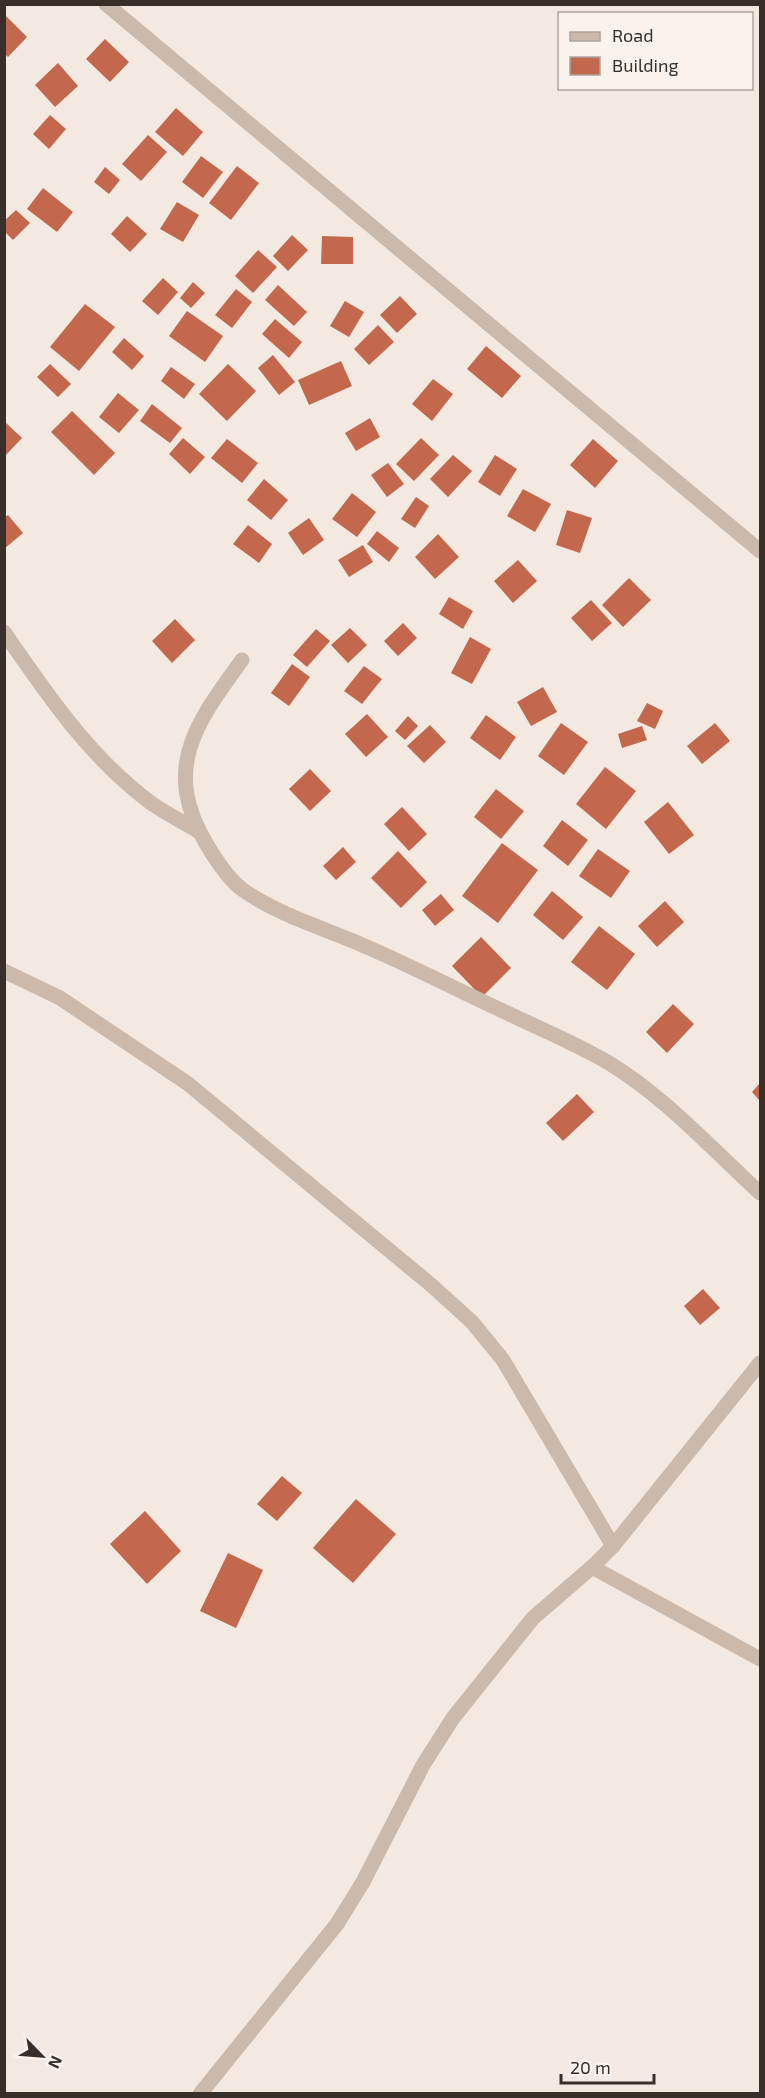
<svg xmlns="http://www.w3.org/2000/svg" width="765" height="2098" font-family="'Exo 2',sans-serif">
	<rect width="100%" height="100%" fill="#f3e9e0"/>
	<!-- building -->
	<g fill="#c3674d">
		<polygon points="4,14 27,37 8,57 4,53"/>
		<polygon points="105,39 129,62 110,82 86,59"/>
		<polygon points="58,63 78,86 55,107 35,85"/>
		<polygon points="176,108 203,132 183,156 155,132"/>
		<polygon points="50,115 66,129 49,149 33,134"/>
		<polygon points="148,135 167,152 141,181 122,164"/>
		<polygon points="201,156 223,172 203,198 182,182"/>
		<polygon points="237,166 259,183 231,220 209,203"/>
		<polygon points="105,167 120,180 109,194 94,182"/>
		<polygon points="43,188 73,212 57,232 27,209"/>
		<polygon points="177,202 199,215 183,242 160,229"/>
		<polygon points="16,210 30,223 13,240 4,231 4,221"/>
		<polygon points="127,216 147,234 130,252 111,234"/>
		<polygon points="292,235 308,250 288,271 273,256"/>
		<polygon points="322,236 353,237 353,264 321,264"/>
		<polygon points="258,250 277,267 253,293 235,276"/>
		<polygon points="163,278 178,292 158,315 142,301"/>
		<polygon points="193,282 205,293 191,308 180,298"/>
		<polygon points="278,285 307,312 294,326 265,300"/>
		<polygon points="236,289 252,302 232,328 215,315"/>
		<polygon points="400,296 417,314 397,333 380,315"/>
		<polygon points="345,301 364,312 349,337 330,326"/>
		<polygon points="85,304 115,327 79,371 50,347"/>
		<polygon points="187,311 223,336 205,362 169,336"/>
		<polygon points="275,319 302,342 289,358 262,334"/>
		<polygon points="378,325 394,342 369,365 354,349"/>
		<polygon points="124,338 144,356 132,370 112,352"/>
		<polygon points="486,346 521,376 502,398 467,369"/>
		<polygon points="273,355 295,382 279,395 258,368"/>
		<polygon points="341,361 352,386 309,405 298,380"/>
		<polygon points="50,364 71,384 58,397 37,377"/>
		<polygon points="228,364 256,391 227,421 199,394"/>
		<polygon points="171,367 195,384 184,399 161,381"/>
		<polygon points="433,379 453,394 432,421 412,404"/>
		<polygon points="118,393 139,410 119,433 99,417"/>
		<polygon points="152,404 182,428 170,443 140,421"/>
		<polygon points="72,411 115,453 94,475 51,432"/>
		<polygon points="370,418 380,437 356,451 345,433"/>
		<polygon points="4,421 22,438 4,457"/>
		<polygon points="183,438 205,457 190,474 169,454"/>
		<polygon points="421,438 439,455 414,481 396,464"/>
		<polygon points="227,439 258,463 242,483 211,458"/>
		<polygon points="593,439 618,461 595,488 570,465"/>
		<polygon points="453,455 472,471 448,497 430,479"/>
		<polygon points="495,455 517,469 500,496 478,482"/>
		<polygon points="388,463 404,484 387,497 371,475"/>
		<polygon points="264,479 288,500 271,520 247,500"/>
		<polygon points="523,489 551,504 535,532 507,516"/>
		<polygon points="352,493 376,512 357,537 332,519"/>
		<polygon points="416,497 429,506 415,528 401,519"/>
		<polygon points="567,510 592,518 580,553 556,545"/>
		<polygon points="8,515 23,533 4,549 4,518"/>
		<polygon points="309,518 324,540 303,555 288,533"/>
		<polygon points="248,525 272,544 259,563 233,544"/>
		<polygon points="377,531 399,548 389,562 367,544"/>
		<polygon points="438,534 459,557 435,579 415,557"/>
		<polygon points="363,545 373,562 349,577 338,560"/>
		<polygon points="518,560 537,581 513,603 494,581"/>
		<polygon points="629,578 651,600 623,627 602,605"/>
		<polygon points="449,597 473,611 463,629 439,614"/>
		<polygon points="591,600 612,623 592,641 571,618"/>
		<polygon points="175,619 195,640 172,663 152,641"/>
		<polygon points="403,623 417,638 398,656 384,641"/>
		<polygon points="350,628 367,645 348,663 331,645"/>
		<polygon points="316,629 330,641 307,667 293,655"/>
		<polygon points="470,637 491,649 472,684 451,673"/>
		<polygon points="292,664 310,677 289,706 271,693"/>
		<polygon points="364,666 382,679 362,704 344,691"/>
		<polygon points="543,687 557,712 531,726 517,702"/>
		<polygon points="647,703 663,711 655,729 637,721"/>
		<polygon points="367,714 388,737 366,757 345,734"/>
		<polygon points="486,715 516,737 500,760 470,738"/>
		<polygon points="408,716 418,726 405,740 395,731"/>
		<polygon points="561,723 588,742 564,775 538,756"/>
		<polygon points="715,723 730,741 702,764 687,746"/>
		<polygon points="430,725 446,742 424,763 407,746"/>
		<polygon points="642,726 647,740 622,748 618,734"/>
		<polygon points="605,767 636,791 606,829 576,804"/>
		<polygon points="310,769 331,791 310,811 289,789"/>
		<polygon points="496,789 524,811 501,839 474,817"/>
		<polygon points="668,802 694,835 669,854 644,822"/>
		<polygon points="402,807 427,834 409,851 384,824"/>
		<polygon points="562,820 588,840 568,866 543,846"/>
		<polygon points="502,843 538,870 498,923 462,896"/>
		<polygon points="343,847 356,862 336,880 323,866"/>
		<polygon points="598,849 630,871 611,898 579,876"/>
		<polygon points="398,851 427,882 401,908 371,878"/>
		<polygon points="552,891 583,917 563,940 533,915"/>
		<polygon points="441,894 454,910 435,926 422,910"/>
		<polygon points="665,901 684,922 657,947 638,926"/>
		<polygon points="599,926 635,954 607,990 571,962"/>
		<polygon points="481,937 511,968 482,997 452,966"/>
		<polygon points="673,1004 694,1024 667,1053 646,1032"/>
		<polygon points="760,1083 760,1101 752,1092"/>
		<polygon points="577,1094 594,1112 563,1141 546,1123"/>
		<polygon points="703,1289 720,1308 700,1325 684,1306"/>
		<polygon points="282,1476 302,1493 277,1521 257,1504"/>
		<polygon points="356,1499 396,1534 353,1583 313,1548"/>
		<polygon points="145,1511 181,1551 147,1584 110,1544"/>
		<polygon points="228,1553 263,1570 236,1628 200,1611"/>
	</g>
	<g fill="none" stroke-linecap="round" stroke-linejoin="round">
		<!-- street -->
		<g stroke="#cbb9ac" stroke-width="15">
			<polyline points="106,4 760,551"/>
			<path d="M4 632C47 694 89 757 151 803 165 813 183 822 198 831"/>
			<path d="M242 660C196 723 161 769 207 845 216 860 229 880 243 890 280 916 327 929 367 947 413 967 458 990 503 1011 538 1028 575 1043 609 1063 665 1097 712 1149 760 1193"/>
			<polyline points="4,971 60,998 187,1083 430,1284 472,1322 503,1360 613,1546"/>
			<polyline points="592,1567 760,1659"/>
			<polyline points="200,2094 337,1924 363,1882 423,1765 453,1718 533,1618 592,1567 613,1546 760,1363"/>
		</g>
	</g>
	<!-- border -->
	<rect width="765" height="2098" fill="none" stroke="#392f2a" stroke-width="12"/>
	<!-- legend -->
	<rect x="558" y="12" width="195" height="78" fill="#faf3ec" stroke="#ada59e" stroke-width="1.5"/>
	<rect x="570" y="32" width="30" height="9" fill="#cbb9ac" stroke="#ada59e" stroke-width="1.5"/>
	<text x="612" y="42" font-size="18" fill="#392f2a">Road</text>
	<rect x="570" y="57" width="30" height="18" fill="#c3674d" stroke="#ada59e" stroke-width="1.5"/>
	<text x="612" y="72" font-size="18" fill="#392f2a">Building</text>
	<!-- north arrow -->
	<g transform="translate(42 2056) rotate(115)" stroke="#faf3ec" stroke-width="4.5" paint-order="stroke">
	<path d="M0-4.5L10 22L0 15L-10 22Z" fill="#392f2a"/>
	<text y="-9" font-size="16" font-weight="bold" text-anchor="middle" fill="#392f2a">N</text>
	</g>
	<!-- scale -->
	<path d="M561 2074v9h93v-9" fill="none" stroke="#392f2a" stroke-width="3"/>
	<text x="570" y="2074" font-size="18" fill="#392f2a" stroke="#faf3ec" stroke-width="4.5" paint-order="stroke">20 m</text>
</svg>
